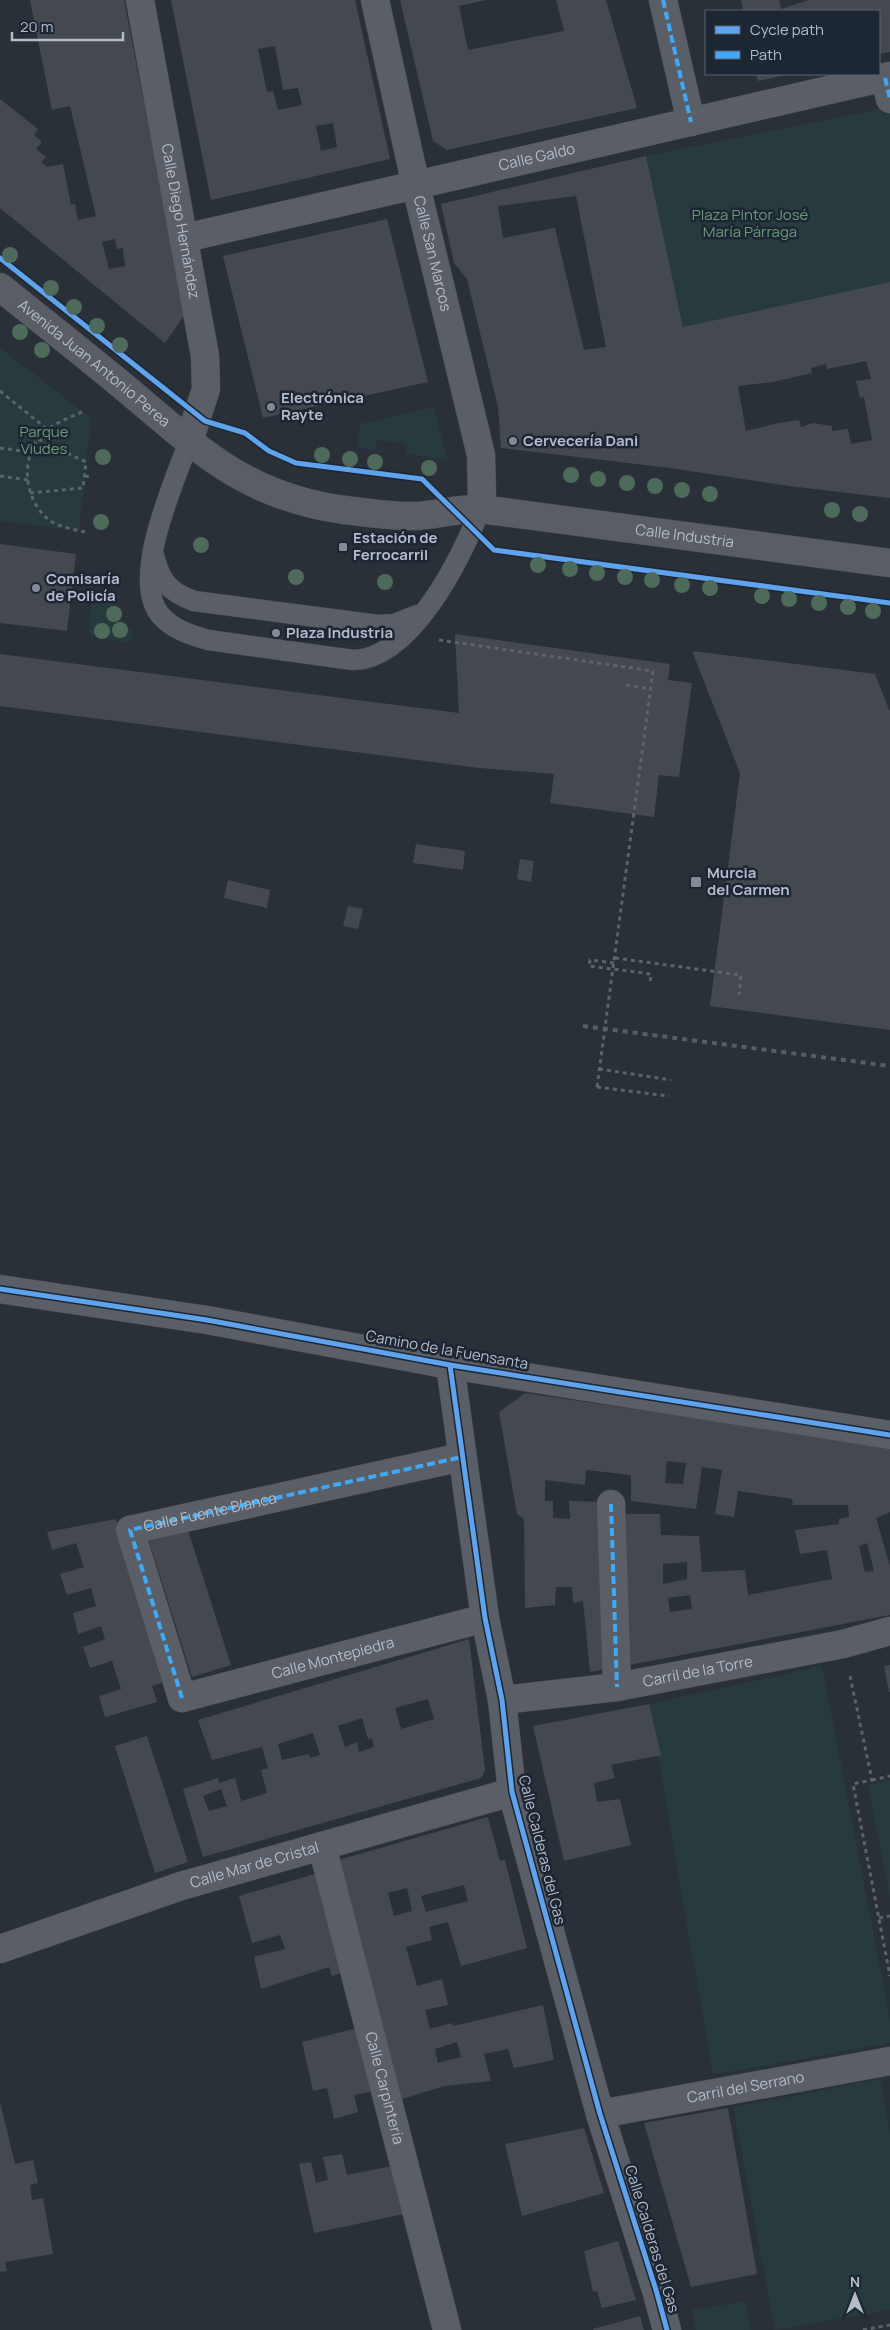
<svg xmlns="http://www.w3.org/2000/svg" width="890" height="2330" font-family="Manrope,sans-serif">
	<rect width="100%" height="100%" fill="#2a3038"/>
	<!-- green -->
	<g fill="#273a3e">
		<polygon points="890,107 890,282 683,327 646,156"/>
		<polygon points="0,348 91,418 79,531 0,521"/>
		<polygon points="434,407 447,460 406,454 407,444 377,440 376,450 358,448 360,424"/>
		<polygon points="108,593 115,610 134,635 128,643 91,636 89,630 92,600 94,596"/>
		<polygon points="822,1666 890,2019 890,2043 713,2075 649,1704"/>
		<polygon points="890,1780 890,1897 868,1785"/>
		<polygon points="880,2079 890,2132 890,2310 775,2330 733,2107"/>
		<polygon points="745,2301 751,2330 696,2330 692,2310"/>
	</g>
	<!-- building -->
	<g fill="#444950" fill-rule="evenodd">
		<path d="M30 0H124L185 314 165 343 0 208V99L38 129 34 135 42 142 36 149 46 157 41 162 47 167 63 164 71 205 75 204 78 220 96 216 70 106 52 110ZM115 239 117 249 123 248 125 266 109 269 102 242Z"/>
		<path d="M171 0H355L390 159 211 200ZM275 46 283 90 298 88 302 105 278 110 273 91 267 92 258 49ZM333 123 337 147 321 151 316 126Z"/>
		<polygon points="400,0 486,0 459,6 468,50 564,31 556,0 606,0 637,108 447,150 433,141"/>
		<polygon points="741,0 779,0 781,9 809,0 890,0 890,52 879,54 879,11 743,11"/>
		<polygon points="756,74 786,74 786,75 758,81"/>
		<path d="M646 156 683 327 890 282V498L789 486 670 468 501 448 498 407 467 279 454 263 441 204ZM576 196 606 347 584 350 555 228 503 238 498 206ZM866 361 871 379 856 381 860 398 864 397 872 440 851 444 848 429 832 431V426L813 423 801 427 799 420 778 423 746 431 738 386 773 382 812 373 811 368 826 364 827 369Z"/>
		<polygon points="387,219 428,382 263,418 223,256"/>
		<polygon points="0,544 76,554 67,631 0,623"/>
		<polygon points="455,634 670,664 668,680 692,683 679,777 659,775 654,817 550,803 554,774 479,768 0,706 0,654 459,713"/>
		<polygon points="692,651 875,674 890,712 890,1030 710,1006 740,773"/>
		<polygon points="416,844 465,851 463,870 413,863"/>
		<polygon points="520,859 534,861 531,882 517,879"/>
		<polygon points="228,880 270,890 267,908 224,898"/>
		<polygon points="348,906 363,909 358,929 343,926"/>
		<path d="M525 1393 890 1447V1512L876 1518 890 1566V1615L624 1666 617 1514H660L661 1535 699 1536 702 1572 745 1570 748 1595 832 1579 827 1550 800 1554 795 1530 839 1524V1519L849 1517 848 1505H793L792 1499 738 1491 734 1517 715 1514 722 1470 702 1467 696 1509 631 1501V1475L586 1470 585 1485 545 1480V1501H553V1518L570 1519 569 1501 606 1502 610 1668 590 1672 583 1601 573 1603 572 1587H556L555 1605 525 1608 524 1519 517 1514 499 1412ZM667 1461 686 1463 683 1484 665 1483ZM867 1543 874 1571 865 1572 859 1546ZM687 1562V1579L663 1584V1564ZM690 1595 692 1609 670 1612 668 1598Z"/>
		<polygon points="116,1519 169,1680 152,1686 157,1702 105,1717 99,1696 121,1689 112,1661 90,1668 83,1647 105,1639 101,1626 78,1634 73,1613 96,1606 91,1588 67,1595 60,1574 84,1567 76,1543 52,1550 47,1532"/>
		<polygon points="188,1530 231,1665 192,1677 148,1538"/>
		<path d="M469 1639 485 1770 481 1778 203 1857 183 1789 218 1778 219 1783 235 1778 241 1801 267 1793 261 1770 268 1768 262 1747 212 1760 198 1720ZM428 1699 434 1719 401 1729 395 1708ZM362 1718 368 1739 372 1738 374 1747 359 1752 357 1742 345 1747 338 1726ZM313 1733 320 1755 310 1758 309 1754 282 1760 278 1744ZM221 1789 227 1806 209 1811 203 1796Z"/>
		<polygon points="890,1665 890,1692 889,1692 884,1666"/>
		<polygon points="649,1704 661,1755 611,1765 615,1778 594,1783 597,1802 620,1799 631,1845 564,1861 533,1726"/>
		<polygon points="147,1736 188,1862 155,1873 115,1746"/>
		<path d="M488 1817 500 1861 505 1860 527 1948 461 1966 448 1922 429 1927 432 1940 406 1947 417 1986 442 1979 448 2005 425 2010 430 2029 452 2023 453 2026 543 2005 554 2060 514 2068 508 2049 484 2054 491 2081 445 2086 402 2099 335 1861ZM464 1885 468 1901 426 1912 421 1896ZM407 1888 412 1911 394 1916 388 1893ZM457 2042 461 2057 438 2063 435 2049Z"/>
		<polygon points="322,1872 349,1971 332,1976 329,1967 261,1989 254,1957 285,1949 280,1935 252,1943 239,1896"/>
		<polygon points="357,2028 375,2091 354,2095 358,2112 334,2119 327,2088 313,2091 302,2042"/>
		<polygon points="0,2102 15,2164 33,2160 38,2183 30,2185 32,2200 43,2198 53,2254 5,2262 7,2271 0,2272"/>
		<polygon points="728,2108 757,2274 691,2287 644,2123"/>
		<polygon points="584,2128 604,2193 522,2216 505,2144"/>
		<polygon points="342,2154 347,2175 392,2166 404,2214 314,2233 299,2164 311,2162 316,2183 328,2180 323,2157"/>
		<polygon points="618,2241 636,2300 602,2308 597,2291 593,2292 584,2251"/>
		<polygon points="640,2316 644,2330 593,2330 593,2329"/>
	</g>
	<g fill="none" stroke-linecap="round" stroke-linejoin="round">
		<defs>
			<g id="service">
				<path d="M189 441C175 481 129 580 161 616 174 630 191 635 208 640L353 660C411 660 463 556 480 509"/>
				<path d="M154 556C161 582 169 592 194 601L378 625 394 624 417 615"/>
			</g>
			<g id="pedestrian">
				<polyline points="663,0 691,122"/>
				<polyline points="885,78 890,99"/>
				<polyline points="611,1504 617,1687"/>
				<polyline points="130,1530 182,1698"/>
			</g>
			<g id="minor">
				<path id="s1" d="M140 0 205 356 206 389 189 441"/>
				<path id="s2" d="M375 0 416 186 481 455 482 497 480 509"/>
				<path id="s3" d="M185 238 890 76"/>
				<polyline points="0,1289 207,1320 450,1365 890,1435"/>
				<polyline points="450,1365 485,1618 502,1700 512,1792 600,2114 656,2290 667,2330"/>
				<path id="s4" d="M130 1530 462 1457"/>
				<path id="s5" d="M182 1698 485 1618"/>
				<path id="s6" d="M502 1700 617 1687 843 1644 890 1631"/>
				<path id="s7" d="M322 1846 447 2330"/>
				<path id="s8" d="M0 1949 181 1886 512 1792"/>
				<path id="s9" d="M600 2114 890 2061"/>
			</g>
			<g id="secondary">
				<path id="s10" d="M0 287C41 320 83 353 124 387 197 448 245 497 345 510 368 513 393 517 416 516 438 515 458 508 480 509L890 563"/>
			</g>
		</defs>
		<!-- service casing -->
		<use href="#service" stroke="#484c53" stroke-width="21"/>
		<!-- pedestrian casing -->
		<use href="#pedestrian" stroke="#484c53" stroke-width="29"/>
		<!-- minor casing -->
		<use href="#minor" stroke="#484c53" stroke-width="29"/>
		<!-- secondary casing -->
		<use href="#secondary" stroke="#484c53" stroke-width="29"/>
		<!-- path -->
		<g stroke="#5d636a" stroke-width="3" stroke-dasharray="4 4" stroke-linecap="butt">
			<polyline points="0,391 47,429"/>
			<path d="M82 412C70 417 58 422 48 429 18 451 22 502 52 522 61 527 75 530 85 532"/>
			<polyline points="0,448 30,452"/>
			<polyline points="0,476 28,480"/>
			<polyline points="85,476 90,477"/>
			<polyline points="30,493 83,488 86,462 38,439"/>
			<polyline points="439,640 653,671"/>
			<polyline points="626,685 651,689"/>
			<polyline points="615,958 741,975 739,995"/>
			<polyline points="614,963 590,960 589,966 651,974 650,984"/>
			<polyline points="599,1069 671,1080"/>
			<polyline points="597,1087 669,1096"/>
			<polyline points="850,1676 872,1780 853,1784 890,1976"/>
			<polyline points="872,1780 890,1776"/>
			<polyline points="879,1918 890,1916"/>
			<polyline points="863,2330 890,2325"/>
		</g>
		<!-- service -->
		<use href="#service" stroke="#5a5e66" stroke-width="20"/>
		<!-- pedestrian -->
		<use href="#pedestrian" stroke="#5a5e66" stroke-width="28"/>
		<!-- minor -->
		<use href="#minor" stroke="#5a5e66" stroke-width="28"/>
		<!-- secondary -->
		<use href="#secondary" stroke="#595d64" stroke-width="28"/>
		<!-- rail -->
		<polyline stroke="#595d64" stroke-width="4" stroke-dasharray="5 5" stroke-linecap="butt" points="583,1026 890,1066"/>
		<!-- path-bridge -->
		<polyline stroke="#5d636a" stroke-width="3" stroke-dasharray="4 4" stroke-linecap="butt" points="597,1087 653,671"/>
		<!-- quiet -->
		<g stroke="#3fa9f5" stroke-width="4" stroke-dasharray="8 4" stroke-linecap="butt">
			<polyline points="663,0 691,122"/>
			<polyline points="885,78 890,99"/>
			<polyline points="611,1504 617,1687"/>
			<polyline points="182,1698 130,1530 462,1457"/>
		</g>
		<defs>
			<g id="cycleway">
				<polyline points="0,258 205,421 245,433 269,451 296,463 422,479 494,550 890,603"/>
				<polyline points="0,1289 207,1320 450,1365 890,1435"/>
				<polyline points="450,1365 485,1618 502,1700 512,1792 600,2114 656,2290 667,2330"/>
			</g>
		</defs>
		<!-- cycleway casing -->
		<use href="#cycleway" stroke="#1d2633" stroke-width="8"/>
		<!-- cycleway -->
		<use href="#cycleway" stroke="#60a3ed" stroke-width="5"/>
	</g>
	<!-- trees -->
	<g fill="#4e6a5a">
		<circle cx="10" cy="255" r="8"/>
		<circle cx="51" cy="288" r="8"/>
		<circle cx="74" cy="307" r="8"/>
		<circle cx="97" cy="326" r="8"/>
		<circle cx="20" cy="332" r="8"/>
		<circle cx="120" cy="345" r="8"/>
		<circle cx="42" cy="350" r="8"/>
		<circle cx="322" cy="455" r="8"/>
		<circle cx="103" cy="457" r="8"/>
		<circle cx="350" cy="459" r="8"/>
		<circle cx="375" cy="462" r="8"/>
		<circle cx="429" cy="468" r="8"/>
		<circle cx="571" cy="475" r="8"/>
		<circle cx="598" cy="479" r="8"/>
		<circle cx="627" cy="483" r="8"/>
		<circle cx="655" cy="486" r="8"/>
		<circle cx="682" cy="490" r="8"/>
		<circle cx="710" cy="494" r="8"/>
		<circle cx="832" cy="510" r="8"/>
		<circle cx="860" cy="514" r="8"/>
		<circle cx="101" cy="522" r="8"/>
		<circle cx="201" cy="545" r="8"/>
		<circle cx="538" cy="565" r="8"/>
		<circle cx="570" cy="569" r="8"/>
		<circle cx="597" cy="573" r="8"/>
		<circle cx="296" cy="577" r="8"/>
		<circle cx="625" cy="577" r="8"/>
		<circle cx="652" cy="580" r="8"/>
		<circle cx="385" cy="582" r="8"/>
		<circle cx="682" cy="585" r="8"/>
		<circle cx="710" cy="588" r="8"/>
		<circle cx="762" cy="596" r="8"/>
		<circle cx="789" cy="599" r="8"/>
		<circle cx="819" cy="603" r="8"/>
		<circle cx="848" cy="607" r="8"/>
		<circle cx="873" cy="611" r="8"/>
		<circle cx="114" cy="614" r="8"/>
		<circle cx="120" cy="630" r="8"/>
		<circle cx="102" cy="631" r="8"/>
	</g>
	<!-- markers -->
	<g fill="#848b96" stroke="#1d2633" stroke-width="2">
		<circle cx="271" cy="407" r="5"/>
		<circle cx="513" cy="441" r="5"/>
		<rect x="338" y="542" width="10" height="10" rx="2.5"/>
		<circle cx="36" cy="588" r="5"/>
		<circle cx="276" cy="633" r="5"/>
		<rect x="690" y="876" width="12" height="12" rx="2.5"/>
	</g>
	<g text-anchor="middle" stroke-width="5" stroke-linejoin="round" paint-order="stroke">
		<!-- street labels -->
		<g font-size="15" fill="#b4bcc9" stroke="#1d2633">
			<text dy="5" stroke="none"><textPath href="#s3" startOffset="361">Calle Galdo</textPath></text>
			<text dy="5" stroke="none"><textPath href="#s1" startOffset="225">Calle Diego Hernández</textPath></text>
			<text dy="5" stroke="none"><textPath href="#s2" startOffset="260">Calle San Marcos</textPath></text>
			<text dy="5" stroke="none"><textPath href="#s10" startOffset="121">Avenida Juan Antonio Perea</textPath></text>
			<text dy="5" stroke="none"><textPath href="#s10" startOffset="759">Calle Industria</textPath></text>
			<text transform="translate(447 1350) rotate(10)" y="5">Camino de la Fuensanta</text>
			<text dy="5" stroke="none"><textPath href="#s4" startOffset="82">Calle Fuente Blanca</textPath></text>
			<text dy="5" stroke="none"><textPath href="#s5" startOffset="156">Calle Montepiedra</textPath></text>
			<text dy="5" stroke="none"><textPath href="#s6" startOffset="198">Carril de la Torre</textPath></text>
			<text transform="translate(542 1850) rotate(76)" y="5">Calle Calderas del Gas</text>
			<text dy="5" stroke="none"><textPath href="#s8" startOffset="268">Calle Mar de Cristal</textPath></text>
			<text dy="5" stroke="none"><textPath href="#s9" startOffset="148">Carril del Serrano</textPath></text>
			<text dy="5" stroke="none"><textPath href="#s7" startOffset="250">Calle Carpintería</textPath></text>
			<text transform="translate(652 2239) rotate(73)" y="5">Calle Calderas del Gas</text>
		</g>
		<!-- park labels -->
		<g font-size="15" fill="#6b9a76" stroke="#1d2633">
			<text x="750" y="220">Plaza Pintor José<tspan x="750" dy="17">María Párraga</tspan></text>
			<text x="44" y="437">Parque<tspan x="44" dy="17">Viudes</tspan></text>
		</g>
		<!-- poi labels -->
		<g font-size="15" font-weight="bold" fill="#b4bcc9" stroke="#1d2633" text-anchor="start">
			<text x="281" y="403">Electrónica<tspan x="281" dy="17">Rayte</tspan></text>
			<text x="523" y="446">Cervecería Dani</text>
			<text x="353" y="543">Estación de<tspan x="353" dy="17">Ferrocarril</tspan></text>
			<text x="46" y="584">Comisaría<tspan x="46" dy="17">de Policía</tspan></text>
			<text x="286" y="638">Plaza Industria</text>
			<text x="707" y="878">Murcia<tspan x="707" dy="17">del Carmen</tspan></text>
		</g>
	</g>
	<!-- legend -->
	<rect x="705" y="10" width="175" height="65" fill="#1d2633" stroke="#59626f"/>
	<rect x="715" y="26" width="25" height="8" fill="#60a3ed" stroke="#59626f"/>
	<text x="750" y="35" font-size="15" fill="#b4bcc9">Cycle path</text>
	<rect x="715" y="51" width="25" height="8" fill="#3fa9f5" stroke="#59626f"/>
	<text x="750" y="60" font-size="15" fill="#b4bcc9">Path</text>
	<!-- north arrow -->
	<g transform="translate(855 2295)" stroke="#1d2633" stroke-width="4" paint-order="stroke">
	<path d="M0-4L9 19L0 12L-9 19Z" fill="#b4bcc9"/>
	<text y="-8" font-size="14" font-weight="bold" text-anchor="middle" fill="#b4bcc9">N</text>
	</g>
	<!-- scale -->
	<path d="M12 32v8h111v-8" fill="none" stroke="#b4bcc9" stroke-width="2.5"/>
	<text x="20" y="32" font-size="15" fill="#b4bcc9" stroke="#1d2633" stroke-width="4" paint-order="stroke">20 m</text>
</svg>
